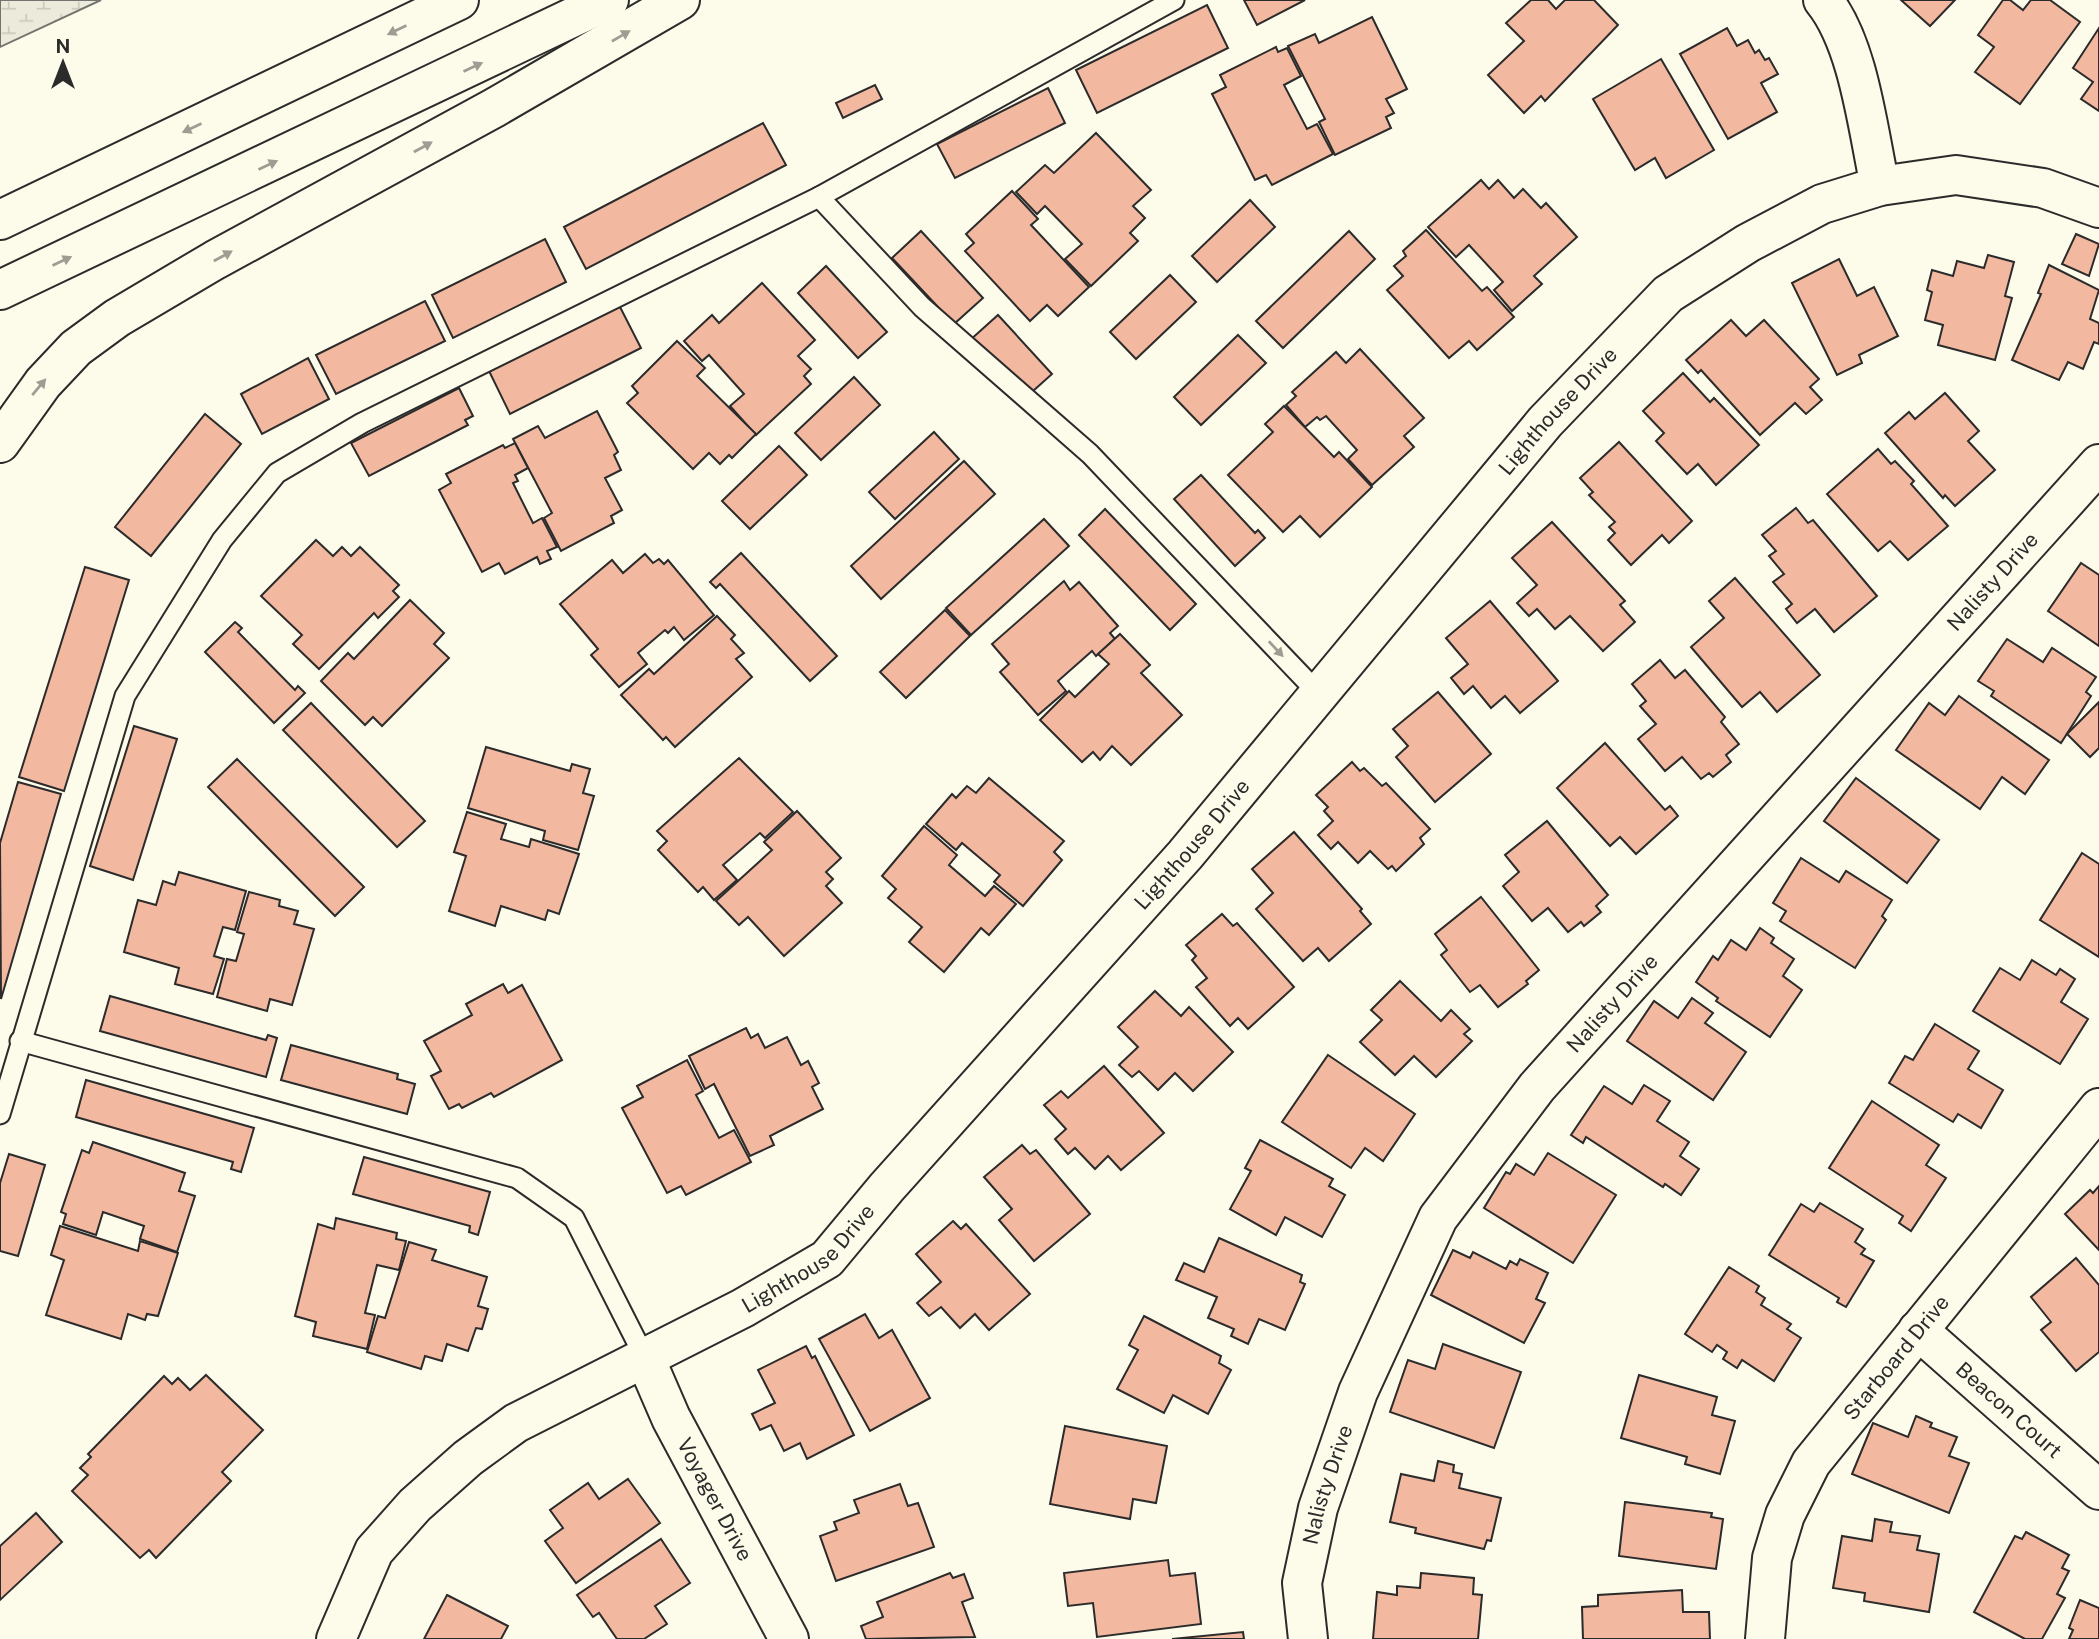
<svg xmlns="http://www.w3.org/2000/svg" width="2099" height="1639" font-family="'Public Sans',sans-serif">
	<defs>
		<pattern id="wetland-marsh" width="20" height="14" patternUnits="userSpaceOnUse" patternTransform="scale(1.75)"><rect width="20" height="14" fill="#ecebdb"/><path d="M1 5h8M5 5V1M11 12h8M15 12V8" fill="none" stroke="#cbcabc"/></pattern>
	</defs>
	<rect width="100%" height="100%" fill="#fdfbea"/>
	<!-- wetland -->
	<polygon fill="url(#wetland-marsh)" stroke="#74746e" stroke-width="2" points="0,0 101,0 0,47"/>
	<!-- building -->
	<g fill="#f2b8a0" stroke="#2b2b2b" stroke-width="2">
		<polygon points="1244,0 1305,0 1257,25"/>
		<polygon points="1531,0 1548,0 1556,9 1565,0 1594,0 1618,25 1545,101 1541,96 1524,113 1488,75 1524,41 1506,23"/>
		<polygon points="1901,0 1955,0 1930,26"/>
		<polygon points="2003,0 2010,0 2023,10 2031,0 2050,0 2080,22 2020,104 1975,72 1994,47 1978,35"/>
		<polygon points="1207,5 1228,48 1097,113 1076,70"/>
		<polygon points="1372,17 1407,89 1386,99 1394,113 1386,117 1391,128 1335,155 1319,122 1325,119 1288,46 1315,34 1319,43"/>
		<polygon points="1727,28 1737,46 1748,40 1755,53 1759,50 1765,60 1769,58 1778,74 1761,83 1777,112 1728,139 1680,54"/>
		<polygon points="2099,28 2099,111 2081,99 2093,82 2073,68"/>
		<polygon points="1276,47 1278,52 1287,48 1301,76 1284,85 1307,129 1317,124 1333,154 1272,185 1266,175 1255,180 1212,94 1226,87 1220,75"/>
		<polygon points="1661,59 1714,150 1666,178 1655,158 1635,170 1593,99"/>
		<polygon points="875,85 882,99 843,118 836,103"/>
		<polygon points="1048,88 1065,123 955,178 937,144"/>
		<polygon points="763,123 786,165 586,269 564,227"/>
		<polygon points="1096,133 1151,190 1133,206 1145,218 1130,233 1138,241 1091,286 1065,259 1082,244 1045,206 1037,214 1016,192 1045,165 1054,173"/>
		<polygon points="1481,180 1489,189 1498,180 1514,198 1523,189 1541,208 1546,203 1577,237 1534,276 1542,284 1512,311 1494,290 1503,282 1469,245 1456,257 1428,227"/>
		<polygon points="1012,191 1038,219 1031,225 1089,287 1058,316 1047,305 1030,321 965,251 974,243 966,234"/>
		<polygon points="1250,200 1275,227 1217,282 1192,256"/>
		<polygon points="1426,230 1482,291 1487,287 1514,317 1477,350 1469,341 1449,358 1387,290 1403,276 1394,266 1406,256 1403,251"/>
		<polygon points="921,231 983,298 954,324 892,258"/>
		<polygon points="1349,231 1375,259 1283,348 1256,321"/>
		<polygon points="2076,234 2099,244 2089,276 2062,264"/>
		<polygon points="545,239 566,282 453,338 432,295"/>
		<polygon points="1988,255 2014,262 2005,296 2012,298 1995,360 1938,345 1943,325 1925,320 1932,292 1927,290 1932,270 1953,276 1957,261 1984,268"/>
		<polygon points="1839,259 1857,296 1874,287 1898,336 1859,355 1862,363 1837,375 1792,283"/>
		<polygon points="2049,265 2099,290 2090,319 2099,323 2099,344 2094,342 2083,369 2068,362 2059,380 2012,360 2041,294 2038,293"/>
		<polygon points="826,266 887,332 858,358 798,293"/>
		<polygon points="1170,275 1196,302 1136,359 1110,332"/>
		<polygon points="762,283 815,340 798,356 811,369 804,376 811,384 756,435 730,406 744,394 709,355 702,361 684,341 712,315 719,323"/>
		<polygon points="425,301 445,341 336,394 316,355"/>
		<polygon points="619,305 641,348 510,414 489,371"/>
		<polygon points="998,315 1052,374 1023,400 969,341"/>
		<polygon points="1731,320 1746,336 1764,320 1819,379 1810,387 1822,400 1806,414 1795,403 1760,435 1701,370 1698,373 1686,360"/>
		<polygon points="1238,335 1266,363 1201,425 1174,397"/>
		<polygon points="677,341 705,368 697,376 756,434 732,458 729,455 720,464 709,453 693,469 627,403 638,393 632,386"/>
		<polygon points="1360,349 1424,418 1404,436 1414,447 1372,485 1348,459 1357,450 1326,416 1320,420 1317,417 1305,427 1286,405 1296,396 1292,392 1336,352 1346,363"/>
		<polygon points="308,358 329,399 262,434 241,394"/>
		<polygon points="1683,373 1710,402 1714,398 1759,445 1716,485 1698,464 1687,474 1656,441 1664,433 1643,411"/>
		<polygon points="854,377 880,405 821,460 795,433"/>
		<polygon points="459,388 473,416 465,420 468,425 369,476 351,443"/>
		<polygon points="1945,393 1979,431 1968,441 1995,470 1955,506 1945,495 1943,498 1885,433 1909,412 1915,419"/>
		<polygon points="1284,406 1334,457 1339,452 1372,487 1320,537 1300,516 1283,532 1228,475 1273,432 1265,424"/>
		<polygon points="597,411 618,452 614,455 621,470 605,478 622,510 611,516 614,523 561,551 544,518 552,513 513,439 538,426 545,438"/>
		<polygon points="205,414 241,444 151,556 115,527"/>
		<polygon points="934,432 959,459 895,519 869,492"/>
		<polygon points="1619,442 1692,521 1669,543 1662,535 1631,565 1608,540 1615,533 1609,527 1615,522 1589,495 1593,492 1580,478"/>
		<polygon points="515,443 528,468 515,475 518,481 513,483 533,523 542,518 557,547 547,551 551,559 540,564 537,557 505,574 499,563 482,572 439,490 451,483 446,474 503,445 505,448"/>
		<polygon points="779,446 807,475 750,529 722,501"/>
		<polygon points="1878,449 1891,464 1895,461 1914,481 1911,484 1948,526 1908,560 1890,541 1878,551 1827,494"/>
		<polygon points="964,461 995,494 881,599 851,566"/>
		<polygon points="1201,475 1255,533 1258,530 1265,538 1235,566 1174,499"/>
		<polygon points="1796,508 1808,523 1813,520 1877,596 1834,632 1815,609 1797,623 1786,609 1792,604 1773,582 1784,574 1769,556 1776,551 1762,535"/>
		<polygon points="1105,509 1196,604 1170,630 1079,535"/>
		<polygon points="1044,519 1069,546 971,635 946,608"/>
		<polygon points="1552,522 1625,601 1620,605 1635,622 1603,651 1570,616 1555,629 1537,609 1529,616 1517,603 1537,585 1512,558"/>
		<polygon points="316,540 333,556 342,547 351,556 360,547 399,585 393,591 399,597 378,618 374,613 319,669 293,644 302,635 261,596"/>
		<polygon points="741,553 837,656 810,681 720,584 716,588 710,582"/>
		<polygon points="645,554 653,563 659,559 664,564 668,560 714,615 684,640 674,627 668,633 665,630 638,653 647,664 619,687 591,655 598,649 560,604 612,560 623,573"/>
		<polygon points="2081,563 2099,575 2099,646 2048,611"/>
		<polygon points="85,567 129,580 64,791 19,777"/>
		<polygon points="1735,578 1820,675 1777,712 1760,692 1742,707 1691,647 1724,618 1709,601"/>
		<polygon points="1064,581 1070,590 1079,582 1118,626 1110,633 1115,639 1096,656 1092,651 1058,681 1066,691 1038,715 1000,672 1009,664 992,644"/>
		<polygon points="410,600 444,633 434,644 449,658 382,726 373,717 365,725 321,681 348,653 354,659"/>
		<polygon points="1490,601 1558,681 1520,713 1505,696 1491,708 1473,686 1464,694 1451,678 1468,664 1446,638"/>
		<polygon points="945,610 970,636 906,698 880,672"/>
		<polygon points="717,616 735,635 731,639 744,653 736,659 752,677 675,747 666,737 663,740 621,695 649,669 654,674"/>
		<polygon points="235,622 242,628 238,632 295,690 298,686 305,693 274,723 205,652"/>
		<polygon points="1120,634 1150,665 1141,673 1182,715 1131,765 1112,746 1100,760 1093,752 1082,762 1040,720 1069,691 1075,697 1109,664 1098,654"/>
		<polygon points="2007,639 2043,662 2052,648 2096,677 2086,692 2091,696 2061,743 1991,696 1994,691 1978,681"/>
		<polygon points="1660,660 1675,678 1685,670 1725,717 1721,722 1739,744 1726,755 1731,762 1713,777 1709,773 1701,779 1682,757 1665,771 1638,739 1656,724 1640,706 1646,701 1632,684"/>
		<polygon points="1438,692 1491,754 1435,802 1396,757 1408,746 1393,729"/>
		<polygon points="1959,696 2049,760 2025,794 2002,777 1980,809 1896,750 1929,703 1945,715"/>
		<polygon points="2099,702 2099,748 2090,757 2067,734"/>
		<polygon points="311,703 425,821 397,847 283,730"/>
		<polygon points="134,726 177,739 133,880 90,866"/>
		<polygon points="1605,743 1665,810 1670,806 1678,816 1636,854 1620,837 1610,846 1557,788"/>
		<polygon points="486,747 570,771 572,764 590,769 583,793 594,796 578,850 543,840 545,831 468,808"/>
		<polygon points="739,758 793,812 765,838 760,833 723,865 737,880 714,900 703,887 698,892 658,850 667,841 657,831"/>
		<polygon points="237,759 364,887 335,916 208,787"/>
		<polygon points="1352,762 1360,771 1364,768 1382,786 1386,783 1430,829 1420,838 1424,844 1396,871 1392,866 1388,869 1370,851 1358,863 1338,842 1331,849 1318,835 1333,821 1324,811 1328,807 1316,795"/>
		<polygon points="989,778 1064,841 1054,852 1062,860 1023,906 994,882 1000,875 962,843 956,850 926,824 952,794 956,798 967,786 976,793"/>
		<polygon points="1856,778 1939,840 1907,883 1824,821"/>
		<polygon points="18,782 61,794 1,999 0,843"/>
		<polygon points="797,811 841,858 826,872 833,879 826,886 842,903 784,956 748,917 739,925 716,901 772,850 764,842"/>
		<polygon points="467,812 506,824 501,839 529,847 531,839 579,854 559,914 548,910 545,920 501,906 495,926 449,911 466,856 454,852"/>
		<polygon points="1547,821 1608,895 1596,906 1601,912 1584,926 1581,922 1568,932 1548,908 1532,921 1503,886 1519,872 1505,855"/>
		<polygon points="924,826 957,855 949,865 985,896 994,886 1016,904 989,935 981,928 944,972 909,942 922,927 888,898 896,889 882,876"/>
		<polygon points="1294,832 1362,909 1360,911 1371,924 1329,961 1318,948 1303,961 1256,909 1273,893 1252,869"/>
		<polygon points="2082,853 2099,864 2099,957 2040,920"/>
		<polygon points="1801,858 1839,882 1846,871 1892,900 1882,916 1886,920 1855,968 1780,921 1786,911 1773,903"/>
		<polygon points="179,872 246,891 235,930 223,927 214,956 224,959 213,994 175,984 179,968 124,952 138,900 156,905 163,881 175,885"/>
		<polygon points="249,892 280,900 279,906 298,911 294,924 314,929 292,1005 270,999 267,1011 217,997 227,959 236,961 244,934 237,932"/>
		<polygon points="1481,897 1539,970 1526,981 1528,984 1498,1007 1480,985 1470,992 1441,955 1447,950 1435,934"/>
		<polygon points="1222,914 1233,926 1237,923 1294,987 1248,1029 1238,1018 1230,1026 1196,987 1207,978 1192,960 1196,956 1186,945"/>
		<polygon points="1760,928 1774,938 1771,943 1794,959 1783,976 1802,990 1770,1037 1716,1001 1718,998 1696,982 1713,956 1718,960 1731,940 1746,950"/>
		<polygon points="2032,960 2056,975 2060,969 2075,979 2061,1002 2088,1019 2060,1064 1973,1011 2000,968 2020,980"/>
		<polygon points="1400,981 1441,1021 1451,1010 1470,1029 1464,1034 1472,1041 1436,1077 1414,1056 1395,1075 1360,1042 1382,1020 1371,1010"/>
		<polygon points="503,984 508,993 522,985 562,1060 494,1097 491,1093 462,1108 459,1104 449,1109 431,1076 441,1071 424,1041 472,1015 466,1004"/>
		<polygon points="1155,991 1181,1016 1189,1007 1233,1052 1193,1091 1175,1073 1158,1090 1139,1071 1132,1077 1119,1065 1138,1047 1118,1027"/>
		<polygon points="110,996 266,1040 268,1035 277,1038 266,1077 100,1031"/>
		<polygon points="1692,998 1713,1013 1705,1023 1746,1052 1713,1100 1627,1041 1654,1001 1678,1018"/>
		<polygon points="1935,1024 1979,1051 1968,1069 2003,1090 1981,1128 1958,1114 1953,1122 1889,1083 1905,1056 1913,1060"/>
		<polygon points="746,1028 751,1038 758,1034 765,1048 787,1037 801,1065 808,1061 819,1083 812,1087 823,1109 770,1136 774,1145 750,1156 714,1084 705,1089 689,1056"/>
		<polygon points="291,1045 398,1074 397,1079 415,1084 407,1114 281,1080"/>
		<polygon points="1328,1055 1415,1114 1383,1161 1365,1148 1351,1168 1282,1122"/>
		<polygon points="687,1060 703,1091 696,1095 719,1138 734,1130 751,1162 686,1195 681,1186 667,1193 622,1108 643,1097 637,1086"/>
		<polygon points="1104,1066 1164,1133 1121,1170 1108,1156 1095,1169 1075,1148 1068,1154 1055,1139 1066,1129 1044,1105 1061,1091 1068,1098"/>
		<polygon points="86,1080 254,1128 241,1172 231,1169 233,1162 76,1117"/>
		<polygon points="1644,1085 1670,1101 1657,1121 1689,1142 1680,1156 1699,1169 1681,1195 1665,1184 1663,1187 1586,1137 1583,1143 1571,1135 1604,1086 1632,1104"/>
		<polygon points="1872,1101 1939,1145 1926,1165 1946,1178 1911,1231 1899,1223 1903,1216 1829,1168"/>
		<polygon points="1260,1140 1333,1179 1329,1186 1345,1195 1322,1237 1285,1217 1276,1235 1230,1209 1251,1171 1245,1168"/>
		<polygon points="93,1142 185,1173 179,1191 195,1196 177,1252 140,1239 144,1226 103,1212 96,1235 63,1224 66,1214 61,1212 82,1150 89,1153"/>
		<polygon points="1022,1145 1030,1154 1036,1150 1090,1214 1034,1261 999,1220 1012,1209 984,1177"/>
		<polygon points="1548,1153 1616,1195 1573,1263 1484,1208 1506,1172 1510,1174 1516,1164 1534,1175"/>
		<polygon points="9,1154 45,1165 18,1256 0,1251 0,1183"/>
		<polygon points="364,1157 490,1192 478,1235 469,1232 470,1226 353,1194"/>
		<polygon points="2099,1186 2099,1250 2065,1214 2090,1190 2093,1193"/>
		<polygon points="1820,1203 1863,1229 1855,1242 1865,1249 1861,1254 1874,1261 1846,1307 1837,1302 1839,1298 1769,1255 1801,1204 1814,1212"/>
		<polygon points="336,1218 397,1233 396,1239 406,1241 399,1270 377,1265 365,1313 375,1315 367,1349 313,1336 316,1322 295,1316 318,1224 334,1229"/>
		<polygon points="953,1221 961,1229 966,1224 1030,1294 989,1330 975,1314 960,1328 941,1307 929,1316 917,1303 941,1282 916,1254"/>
		<polygon points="60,1226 138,1251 140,1241 178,1253 158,1316 147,1314 145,1320 128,1314 121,1339 46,1315 64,1260 51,1255"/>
		<polygon points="1219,1238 1302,1275 1300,1282 1305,1284 1285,1330 1259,1319 1248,1344 1231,1336 1234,1329 1208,1318 1217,1297 1176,1280 1184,1263 1204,1272"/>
		<polygon points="409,1242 436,1250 432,1260 487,1277 478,1306 488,1309 482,1329 476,1328 468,1351 447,1344 442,1361 425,1356 421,1369 367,1352 378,1316 385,1318"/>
		<polygon points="1453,1250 1470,1258 1473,1252 1506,1269 1510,1261 1517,1265 1520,1259 1548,1273 1536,1299 1545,1303 1524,1343 1431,1295"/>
		<polygon points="2076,1258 2099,1285 2099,1352 2076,1371 2041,1330 2051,1322 2031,1297"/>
		<polygon points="1729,1267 1759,1286 1756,1292 1765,1298 1761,1305 1791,1324 1787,1329 1801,1338 1774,1381 1742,1360 1737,1368 1723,1359 1727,1352 1717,1345 1712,1352 1685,1334"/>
		<polygon points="865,1314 879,1338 892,1330 930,1398 870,1431 819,1339"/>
		<polygon points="1144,1316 1221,1356 1219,1363 1231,1370 1208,1414 1173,1395 1164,1413 1117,1389 1138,1350 1129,1345"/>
		<polygon points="1443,1344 1521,1372 1494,1448 1390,1412 1408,1360 1435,1369"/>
		<polygon points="806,1346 812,1358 815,1356 854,1435 807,1459 800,1443 784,1451 771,1425 760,1430 752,1414 775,1403 758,1370"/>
		<polygon points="206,1375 263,1430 222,1472 231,1481 156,1558 149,1550 140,1558 72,1491 88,1475 80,1468 91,1457 88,1454 164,1376 172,1384 178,1378 190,1390"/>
		<polygon points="1639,1375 1717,1397 1712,1415 1735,1421 1720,1474 1685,1464 1687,1457 1621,1438"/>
		<polygon points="1916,1416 1932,1423 1930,1427 1957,1437 1949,1456 1969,1463 1949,1513 1852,1474 1873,1423 1908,1437"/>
		<polygon points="1065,1426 1167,1446 1156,1503 1133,1499 1130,1519 1050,1504"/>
		<polygon points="1438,1461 1454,1465 1453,1472 1462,1474 1459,1488 1501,1498 1491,1541 1487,1540 1484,1549 1415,1533 1416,1528 1390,1522 1401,1474 1434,1481"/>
		<polygon points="628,1479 660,1523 576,1583 545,1541 563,1528 550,1510 588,1483 599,1499"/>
		<polygon points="900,1484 908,1506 918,1503 934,1547 836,1581 820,1536 837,1530 834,1522 859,1513 854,1500"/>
		<polygon points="1625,1502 1712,1513 1711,1517 1723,1519 1716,1569 1619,1556"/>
		<polygon points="36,1513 62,1542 0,1600 0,1546"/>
		<polygon points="1875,1519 1892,1522 1890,1532 1920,1536 1917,1550 1939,1554 1929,1612 1864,1601 1865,1593 1833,1588 1842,1536 1872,1541"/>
		<polygon points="2026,1532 2069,1555 2062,1568 2069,1571 2057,1594 2065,1598 2042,1639 2025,1639 1974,1612 2015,1536 2022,1539"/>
		<polygon points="661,1539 690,1583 655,1606 667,1624 644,1639 617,1639 599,1613 593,1617 577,1595"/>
		<polygon points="1168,1560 1170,1576 1195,1573 1201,1624 1097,1637 1093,1603 1068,1606 1064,1573"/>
		<polygon points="950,1573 953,1578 964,1574 973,1598 962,1602 975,1637 866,1639 861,1626 883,1617 877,1602"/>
		<polygon points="1421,1573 1474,1578 1473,1594 1482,1595 1478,1639 1373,1639 1377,1592 1397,1595 1397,1586 1420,1588"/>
		<polygon points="1682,1590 1683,1612 1709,1612 1710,1639 1583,1639 1582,1607 1598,1606 1598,1595"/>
		<polygon points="447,1595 508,1626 501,1639 424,1639"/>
		<polygon points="2080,1600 2099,1608 2099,1639 2069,1639 2073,1630 2069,1628"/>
		<polygon points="1243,1632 1244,1639 1172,1639"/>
	</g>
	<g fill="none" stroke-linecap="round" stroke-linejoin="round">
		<defs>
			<g id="lane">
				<polyline points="819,197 1174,0"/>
				<polyline points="20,1041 517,1178 574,1218 645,1358"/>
				<polyline points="0,1114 125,696 222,540 277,473 362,423 819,197 922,307 1090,454 1319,694"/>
			</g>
			<g id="street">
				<path d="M1823 0C1859 44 1868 131 1880 186"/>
				<path id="s1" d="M1918 1330 2099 1490"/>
				<path id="s2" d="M645 1358 671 1418 789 1639"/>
				<path id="s3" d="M336 1639 374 1551 415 1505 468 1458 516 1423 743 1308 827 1259 887 1187 1185 855 1545 422 1668 294 1748 243 1822 204 1880 186 1956 175 2043 188 2099 208"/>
				<path id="s4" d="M1308 1639 1302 1583 1318 1508 1358 1392 1438 1218 1537 1087 2099 464"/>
				<path id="s5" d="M1765 1639 1772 1558 1785 1515 1811 1463 2099 1108"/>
			</g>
			<g id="highway">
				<polyline points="0,220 459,0"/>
				<polyline points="0,290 609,0"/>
				<polyline points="0,443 43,383 76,348 117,318 215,260 494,108 680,0"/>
			</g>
		</defs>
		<!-- lane casing -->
		<use href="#lane" stroke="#2b2b2b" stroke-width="23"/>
		<!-- street casing -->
		<use href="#street" stroke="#2b2b2b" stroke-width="42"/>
		<!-- highway casing -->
		<use href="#highway" stroke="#2b2b2b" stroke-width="42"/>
		<!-- lane -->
		<use href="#lane" stroke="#fdfbea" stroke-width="19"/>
		<!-- street -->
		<use href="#street" stroke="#fdfbea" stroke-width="38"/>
		<!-- highway -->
		<use href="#highway" stroke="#fdfbea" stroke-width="38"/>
	</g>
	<!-- one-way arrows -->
	<defs><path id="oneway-solid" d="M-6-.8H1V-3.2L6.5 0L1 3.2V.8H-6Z" transform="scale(1.75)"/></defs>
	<g fill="#9e9d94">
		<use href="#oneway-solid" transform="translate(397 30) rotate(154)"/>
		<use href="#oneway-solid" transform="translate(621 36) rotate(-30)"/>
		<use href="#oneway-solid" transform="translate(473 67) rotate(-25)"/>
		<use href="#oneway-solid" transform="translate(192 128) rotate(155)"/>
		<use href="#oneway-solid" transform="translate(423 147) rotate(-29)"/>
		<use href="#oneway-solid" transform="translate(268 165) rotate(-25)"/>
		<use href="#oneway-solid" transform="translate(223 256) rotate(-29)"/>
		<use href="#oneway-solid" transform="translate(62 261) rotate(-25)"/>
		<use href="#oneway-solid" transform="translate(39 387) rotate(-50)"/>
		<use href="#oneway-solid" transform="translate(1276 649) rotate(47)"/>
	</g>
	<g text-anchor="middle" stroke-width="5" stroke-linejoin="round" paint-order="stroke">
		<!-- street labels -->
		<g font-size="21" fill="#2b2b2b" stroke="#fdfbea">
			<text dy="7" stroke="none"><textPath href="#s3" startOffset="1759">Lighthouse Drive</textPath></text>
			<text dy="7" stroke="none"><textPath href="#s4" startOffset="1292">Nalisty Drive</textPath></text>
			<text dy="7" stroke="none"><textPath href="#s3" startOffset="1192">Lighthouse Drive</textPath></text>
			<text dy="7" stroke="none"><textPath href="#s4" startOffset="724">Nalisty Drive</textPath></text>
			<text dy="7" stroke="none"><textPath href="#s3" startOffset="625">Lighthouse Drive</textPath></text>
			<text dy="7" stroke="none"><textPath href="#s5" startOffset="320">Starboard Drive</textPath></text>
			<text dy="7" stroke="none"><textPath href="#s1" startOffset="121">Beacon Court</textPath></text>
			<text dy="7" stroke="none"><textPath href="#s4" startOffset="158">Nalisty Drive</textPath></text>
			<text dy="7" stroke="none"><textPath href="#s2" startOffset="158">Voyager Drive</textPath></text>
		</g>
	</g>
	<!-- north arrow -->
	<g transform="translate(63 63)" stroke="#fdfbea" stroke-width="5" paint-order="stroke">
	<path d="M0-5L12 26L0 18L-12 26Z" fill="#2b2b2b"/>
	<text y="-10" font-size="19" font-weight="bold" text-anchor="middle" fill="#2b2b2b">N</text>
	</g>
</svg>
